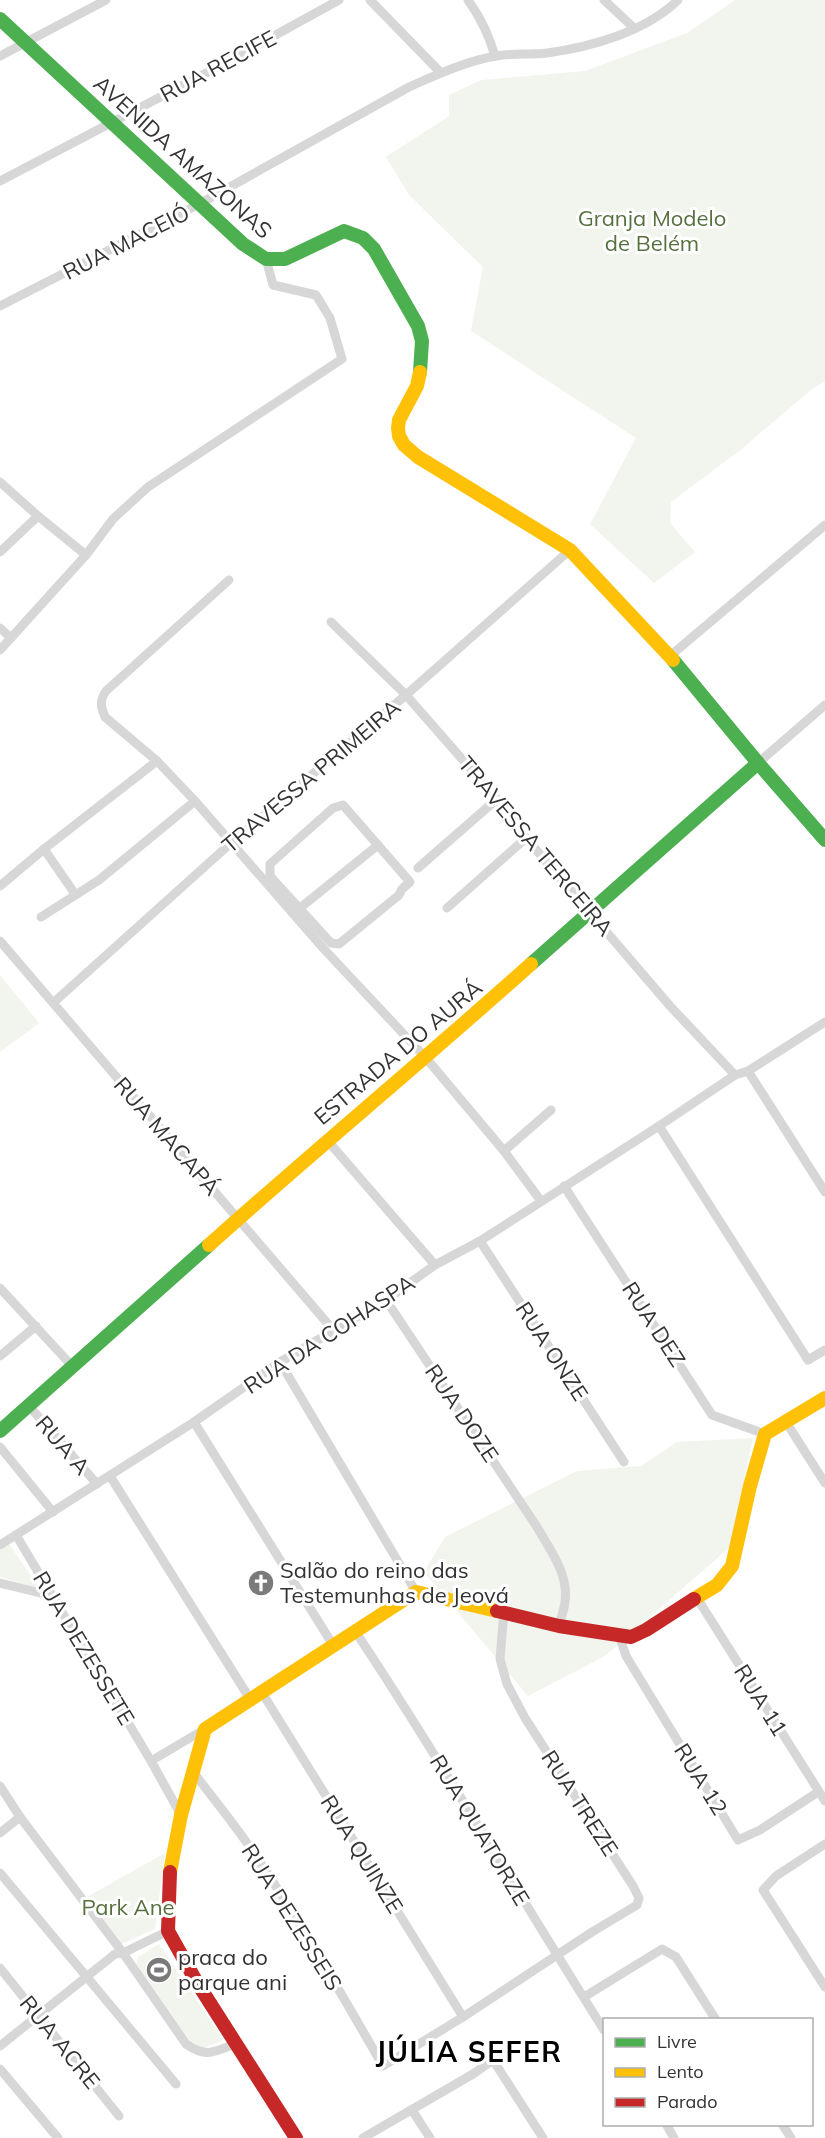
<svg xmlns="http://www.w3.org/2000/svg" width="825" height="2138" font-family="Mulish,sans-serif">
	<rect width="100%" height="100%" fill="#fff"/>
	<!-- green -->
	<g fill="#f1f5ed">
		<polygon points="735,0 825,0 825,381 812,389 739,451 671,502 670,523 695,552 654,583 590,524 636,438 471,331 483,267 409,195 386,157 449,116 449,95 481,80 585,71 687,33"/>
		<polygon points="0,975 39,1023 0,1052"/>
		<polygon points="753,1438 730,1547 605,1656 528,1696 424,1572 445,1537 577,1471 641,1466 677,1442"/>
		<polygon points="9,1544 41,1590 0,1577 0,1550"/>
		<polygon points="165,1853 155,1929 119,1945 87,1897"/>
		<polygon points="159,1944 223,2040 201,2049 191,2043 136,1965 138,1957"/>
	</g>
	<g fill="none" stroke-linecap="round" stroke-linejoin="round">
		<!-- street -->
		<g stroke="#d7d7d7" stroke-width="9">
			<polyline points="370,0 441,73"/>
			<path d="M468 0C481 18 489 35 495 56"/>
			<polyline points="604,0 634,28"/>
			<polyline points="0,56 106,0"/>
			<polyline points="0,181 210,71 339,0"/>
			<path d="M0 306 201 203 409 87C436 75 466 61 496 56 512 53 530 55 547 53 591 47 645 32 678 0"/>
			<polyline points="0,482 38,516 86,555"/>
			<polyline points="0,552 38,516"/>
			<path d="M229 580 106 691C99 701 101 707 105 717L157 761 195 801 323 948 426 1058 504 1151 541 1201"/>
			<polyline points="331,622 406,695 497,799 526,838 670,1006 735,1075"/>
			<polyline points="0,628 11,638"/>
			<polyline points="0,650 86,555 113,519 148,487 342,359 330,318 316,295 273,285 266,259"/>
			<polyline points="670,656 825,525"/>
			<polyline points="758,763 825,705"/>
			<polygon points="343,805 410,882 402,889 399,895 339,944 331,943 270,876 270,864 333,808"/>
			<polyline points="44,849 75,894"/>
			<polyline points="418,868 497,799"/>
			<polyline points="0,886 44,849 157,761"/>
			<polyline points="300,908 378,845"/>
			<polyline points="447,908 526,838"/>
			<polyline points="41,917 99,880 195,801"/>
			<polyline points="0,941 334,1331"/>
			<polyline points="53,1003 231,843 406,695 570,550"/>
			<polyline points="748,1071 825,1192"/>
			<polyline points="659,1126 808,1360 825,1350"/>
			<polyline points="327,1140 435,1265"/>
			<polyline points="504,1151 551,1110"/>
			<polyline points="564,1186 712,1415 765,1434"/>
			<polyline points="480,1241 624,1462"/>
			<polyline points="0,1288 73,1367"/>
			<path d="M386 1300 537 1527C550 1550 569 1574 565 1602 564 1610 561 1618 559 1626"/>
			<polyline points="0,1356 36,1326"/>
			<polyline points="280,1362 416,1592"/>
			<polyline points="29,1406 97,1484"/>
			<polyline points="194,1422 333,1645"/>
			<polyline points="786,1422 825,1483"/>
			<polyline points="0,1447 53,1512"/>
			<polyline points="110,1476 250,1699"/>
			<polyline points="16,1535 151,1761 181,1815"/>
			<polyline points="0,1545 194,1422 280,1362 386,1300 435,1265 480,1241 659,1126 735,1075 748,1071 825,1022"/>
			<polyline points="0,1583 53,1596"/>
			<polyline points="697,1598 825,1801"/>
			<path d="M355 1631C442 1761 520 1898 604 2030"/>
			<polyline points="619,1635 626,1656 738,1840 760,1830 818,1792"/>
			<polyline points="261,1691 463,2017"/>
			<polyline points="151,1761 205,1729"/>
			<path d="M194 1773C212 1797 232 1821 249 1846 298 1917 340 1992 383 2066L463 2017 592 1932 637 1905 639 1898 633 1886 525 1718 507 1684 500 1659 504 1611"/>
			<path d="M0 1786 20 1817 123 1953 186 2044C206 2058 214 2052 235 2044"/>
			<polyline points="0,1833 20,1817"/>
			<polyline points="825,1844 776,1876 763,1890 825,1987"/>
			<polyline points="0,1873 176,2084"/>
			<polyline points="0,1968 119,2116"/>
			<polyline points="584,1997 662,1949 676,1957 716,2020"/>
			<polyline points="0,2046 115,1954 123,1953 168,1931"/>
			<polyline points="0,2069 58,2138"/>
			<polyline points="412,2110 430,2138"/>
			<polyline points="666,2124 674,2138"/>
			<polyline points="782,2124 791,2138"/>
			<polyline points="363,2138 473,2074 493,2060 543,2138"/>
		</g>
		<!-- fast -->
		<g stroke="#4caf50" stroke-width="14">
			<polyline points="0,19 243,244 266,259 285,259 344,231 363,238 374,249 418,326 422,341 420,372"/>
			<polyline points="673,660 758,763 825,840"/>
			<polyline points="531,964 758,763"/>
			<polyline points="0,1431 209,1245"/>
		</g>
		<!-- slow -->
		<g stroke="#ffc107" stroke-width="14">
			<polyline points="420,372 417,386 399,420 398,428 399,436 404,445 418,457 570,550 673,660"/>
			<path d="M209 1245C315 1150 425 1059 531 964"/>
			<polyline points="694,1599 717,1585 732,1566 750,1486 765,1434 825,1398"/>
			<polyline points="170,1872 181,1815 205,1729 416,1592 497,1611"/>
		</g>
		<!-- jam -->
		<g stroke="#c62828" stroke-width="14">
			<polyline points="497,1611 559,1626 631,1637 646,1630 694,1599"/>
			<polyline points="170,1872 168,1931 196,1981 296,2138"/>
		</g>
	</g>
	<!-- icons -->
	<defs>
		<symbol id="church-disc" viewBox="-11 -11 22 22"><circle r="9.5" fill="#7a7a7a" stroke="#fff"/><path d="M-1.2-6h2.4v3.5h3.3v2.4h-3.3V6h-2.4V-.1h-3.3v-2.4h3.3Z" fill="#fff"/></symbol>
		<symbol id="stadium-disc" viewBox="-11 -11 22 22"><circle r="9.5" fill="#7a7a7a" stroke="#fff"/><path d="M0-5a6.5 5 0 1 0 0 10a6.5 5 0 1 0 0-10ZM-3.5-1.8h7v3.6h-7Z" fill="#fff"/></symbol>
	</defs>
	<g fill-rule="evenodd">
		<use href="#church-disc" x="246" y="1568" width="30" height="30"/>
		<use href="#stadium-disc" x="144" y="1955" width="30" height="30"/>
	</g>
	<g text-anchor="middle" stroke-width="6" stroke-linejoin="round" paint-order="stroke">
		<!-- street labels -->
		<g font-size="22" fill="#333" stroke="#fff">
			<text transform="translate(218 66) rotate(-28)" y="8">RUA RECIFE</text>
			<text transform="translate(183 157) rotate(42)" y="8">AVENIDA AMAZONAS</text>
			<text transform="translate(126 242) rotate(-27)" y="8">RUA MACEIÓ</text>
			<text transform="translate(311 776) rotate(-40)" y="8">TRAVESSA PRIMEIRA</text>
			<text transform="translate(536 846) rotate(50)" y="8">TRAVESSA TERCEIRA</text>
			<text transform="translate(398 1052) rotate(-40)" y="8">ESTRADA DO AURÁ</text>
			<text transform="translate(167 1136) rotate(49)" y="8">RUA MACAPÁ</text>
			<text transform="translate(654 1324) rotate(57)" y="8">RUA DEZ</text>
			<text transform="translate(329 1334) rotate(-33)" y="8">RUA DA COHASPA</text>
			<text transform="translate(552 1351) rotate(57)" y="8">RUA ONZE</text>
			<text transform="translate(462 1413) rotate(56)" y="8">RUA DOZE</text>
			<text transform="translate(63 1445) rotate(49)" y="8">RUA A</text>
			<text transform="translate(84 1648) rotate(59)" y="8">RUA DEZESSETE</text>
			<text transform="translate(761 1700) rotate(58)" y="8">RUA 11</text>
			<text transform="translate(701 1779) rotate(58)" y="8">RUA 12</text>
			<text transform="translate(580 1803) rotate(57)" y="8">RUA TREZE</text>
			<text transform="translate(480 1830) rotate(59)" y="8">RUA QUATORZE</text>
			<text transform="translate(362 1854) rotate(58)" y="8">RUA QUINZE</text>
			<text transform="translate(292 1917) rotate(58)" y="8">RUA DEZESSEIS</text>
			<text transform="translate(60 2042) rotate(51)" y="8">RUA ACRE</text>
		</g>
		<!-- park labels -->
		<g font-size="22" fill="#56703f" stroke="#fff">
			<text x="652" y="226">Granja Modelo<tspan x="652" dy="25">de Belém</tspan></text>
			<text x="128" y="1915">Park Ane</text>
		</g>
		<!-- poi labels -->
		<g font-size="22" fill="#333" stroke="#fff" text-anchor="start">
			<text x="280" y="1578">Salão do reino das<tspan x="280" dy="25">Testemunhas de Jeová</tspan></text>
			<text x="178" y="1965">praca do<tspan x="178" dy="25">parque ani</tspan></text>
		</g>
		<!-- district labels -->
		<g font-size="28" font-weight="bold" letter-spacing="1.5" fill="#000" stroke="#fff">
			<text x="469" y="2062">JÚLIA SEFER</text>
		</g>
	</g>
	<!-- legend -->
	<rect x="603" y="2018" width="210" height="108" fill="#ffffff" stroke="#adadad" stroke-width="1.5"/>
	<rect x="615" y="2038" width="30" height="9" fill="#4caf50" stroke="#adadad" stroke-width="1.5"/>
	<text x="657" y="2048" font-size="18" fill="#333333">Livre</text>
	<rect x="615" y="2068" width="30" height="9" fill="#ffc107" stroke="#adadad" stroke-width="1.5"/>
	<text x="657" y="2078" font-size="18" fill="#333333">Lento</text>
	<rect x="615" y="2098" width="30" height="9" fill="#c62828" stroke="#adadad" stroke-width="1.5"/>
	<text x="657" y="2108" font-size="18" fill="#333333">Parado</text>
</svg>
